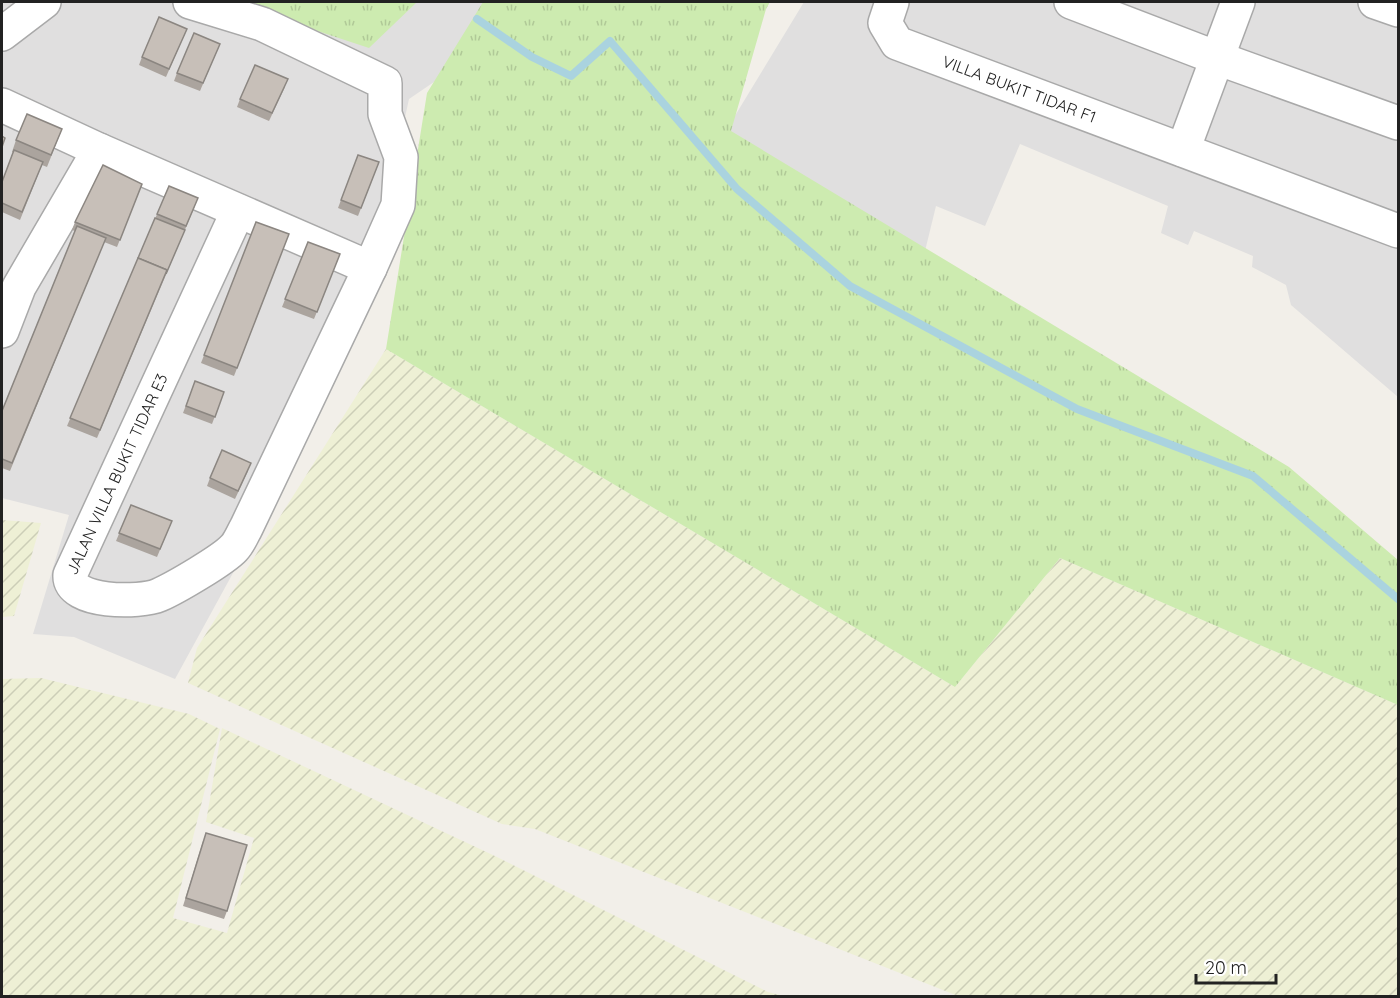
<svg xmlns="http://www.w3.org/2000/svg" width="1400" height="998" font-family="Quicksand,sans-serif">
	<defs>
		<pattern id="farmland-furrows" width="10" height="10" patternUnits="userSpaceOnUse" patternTransform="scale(1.5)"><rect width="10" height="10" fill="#eef0d5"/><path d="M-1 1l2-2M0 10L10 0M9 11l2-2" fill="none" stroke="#ccceb7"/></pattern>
		<pattern id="grass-tufts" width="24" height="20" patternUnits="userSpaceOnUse" patternTransform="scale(1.5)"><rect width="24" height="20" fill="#cdebb0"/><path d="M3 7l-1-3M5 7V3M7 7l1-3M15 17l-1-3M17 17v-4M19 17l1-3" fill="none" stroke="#b0c997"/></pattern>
	</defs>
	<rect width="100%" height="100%" fill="#f2efe9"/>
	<!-- residential -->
	<g fill="#e0dfdf">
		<polygon points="2,2 548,2 512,29 409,99 387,199 239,562 175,679 74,637 33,634 69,515 2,498"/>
		<polygon points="804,2 1398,2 1398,397 1291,305 1286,285 1252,267 1253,256 1194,231 1188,245 1161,233 1168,206 1020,144 985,226 936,206 915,292 719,142"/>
	</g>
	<!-- farmland -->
	<g fill="url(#farmland-furrows)">
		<polygon points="386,349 955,687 1060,558 1398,705 1398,996 958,996 535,829 502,824 188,683 197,648"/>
		<polygon points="2,520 41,523 14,616 2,617"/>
		<polygon points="41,678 189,714 220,729 173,918 227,933 254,838 206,822 222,728 497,857 768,992 784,996 2,996 2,679"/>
	</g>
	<!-- grass -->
	<g fill="url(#grass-tufts)">
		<polygon points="242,2 417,2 369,48 269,15"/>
		<polygon points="483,2 770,2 766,9 731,131 1289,467 1398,560 1398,705 1060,558 955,687 386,349 427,93"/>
	</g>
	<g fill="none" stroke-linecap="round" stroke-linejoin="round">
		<!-- stream -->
		<polyline stroke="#aad3df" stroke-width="8" points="477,19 532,57 571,76 610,41 737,189 850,286 1077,409 1253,476 1398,599"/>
		<defs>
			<g id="minor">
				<path id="s1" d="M190 2 262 24 385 83V114L401 157 398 205 370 268 246 528C242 535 239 543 234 548 223 560 175 588 159 595 141 603 68 604 70 575L238 211"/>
				<path id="s2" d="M892 2 885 23 897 43 1398 231"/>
				<polyline points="1071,2 1217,58 1398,123"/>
				<polyline points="1375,2 1398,10"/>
				<polyline points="2,34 44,2"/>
				<polyline points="2,105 99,150 370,268"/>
				<polyline points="1183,150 1238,2"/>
				<polyline points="2,331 19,287 99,150"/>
			</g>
		</defs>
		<!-- minor casing -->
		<use href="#minor" stroke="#a9a9a9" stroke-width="36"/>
		<!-- minor -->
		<use href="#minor" stroke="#fff" stroke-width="33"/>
	</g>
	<!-- wall -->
	<g fill="#aba49e">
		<polygon points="187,29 166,77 139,65 142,57"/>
		<polygon points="220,44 200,91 174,81 177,73"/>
		<polygon points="285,87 269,121 237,107 240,99"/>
		<polygon points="62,129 47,167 42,165 20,220 2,212 2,182 13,152 12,152 16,140"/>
		<polygon points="358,155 379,162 358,216 338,208"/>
		<polygon points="142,184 117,247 104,242 10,471 2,468 2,411 75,231 72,230 75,222"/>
		<polygon points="169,186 195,206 97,438 67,426"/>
		<polygon points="256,222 289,234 234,376 201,363"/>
		<polygon points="308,242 340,254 314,319 282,307"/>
		<polygon points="195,381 224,392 212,424 183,413"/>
		<polygon points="248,471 235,499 207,486 210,478"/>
		<polygon points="131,505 172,521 157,557 116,541"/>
		<polygon points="203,841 227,911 224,919 183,906"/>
	</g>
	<!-- building -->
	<g fill="#c7bfb8" stroke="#8b8681" stroke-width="1.5">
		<polygon points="159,17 187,29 169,69 142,57"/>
		<polygon points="194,33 220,44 203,83 177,73"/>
		<polygon points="255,65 288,79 272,113 240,99"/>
		<polygon points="27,114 62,129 51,155 16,140"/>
		<polygon points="2,136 5,138 2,147"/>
		<polygon points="14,150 43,162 22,212 2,203 2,182"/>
		<polygon points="358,155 379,162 361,208 341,200"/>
		<polygon points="103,165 142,184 120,240 75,222"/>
		<polygon points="169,186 198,198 186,226 157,214"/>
		<polygon points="155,218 185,230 166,274 167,270 138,258"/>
		<polygon points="256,222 289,234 237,368 204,355"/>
		<polygon points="77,226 106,238 12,463 2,459 2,411"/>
		<polygon points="308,242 340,254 317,312 285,299"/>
		<polygon points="138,258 167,270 100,430 70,418"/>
		<polygon points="195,381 224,392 215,417 186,406"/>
		<polygon points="222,450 251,463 238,491 210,478"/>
		<polygon points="131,505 172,521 160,549 119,533"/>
		<polygon points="206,833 247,845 227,911 186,898"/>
	</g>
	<g text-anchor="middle" stroke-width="5" stroke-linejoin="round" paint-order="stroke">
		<!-- street labels -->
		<g font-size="16" fill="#222" stroke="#fff">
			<text dy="6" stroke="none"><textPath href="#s2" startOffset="176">VILLA BUKIT TIDAR F1</textPath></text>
			<text dy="6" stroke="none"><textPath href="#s1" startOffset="1018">JALAN VILLA BUKIT TIDAR E3</textPath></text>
		</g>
	</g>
	<!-- border -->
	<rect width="1400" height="998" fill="none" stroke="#222222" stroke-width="6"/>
	<!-- scale -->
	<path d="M1196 974v9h80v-9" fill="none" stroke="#222222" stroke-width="3"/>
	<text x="1205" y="974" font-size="18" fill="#222222" stroke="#ffffff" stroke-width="4.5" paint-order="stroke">20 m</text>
</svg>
